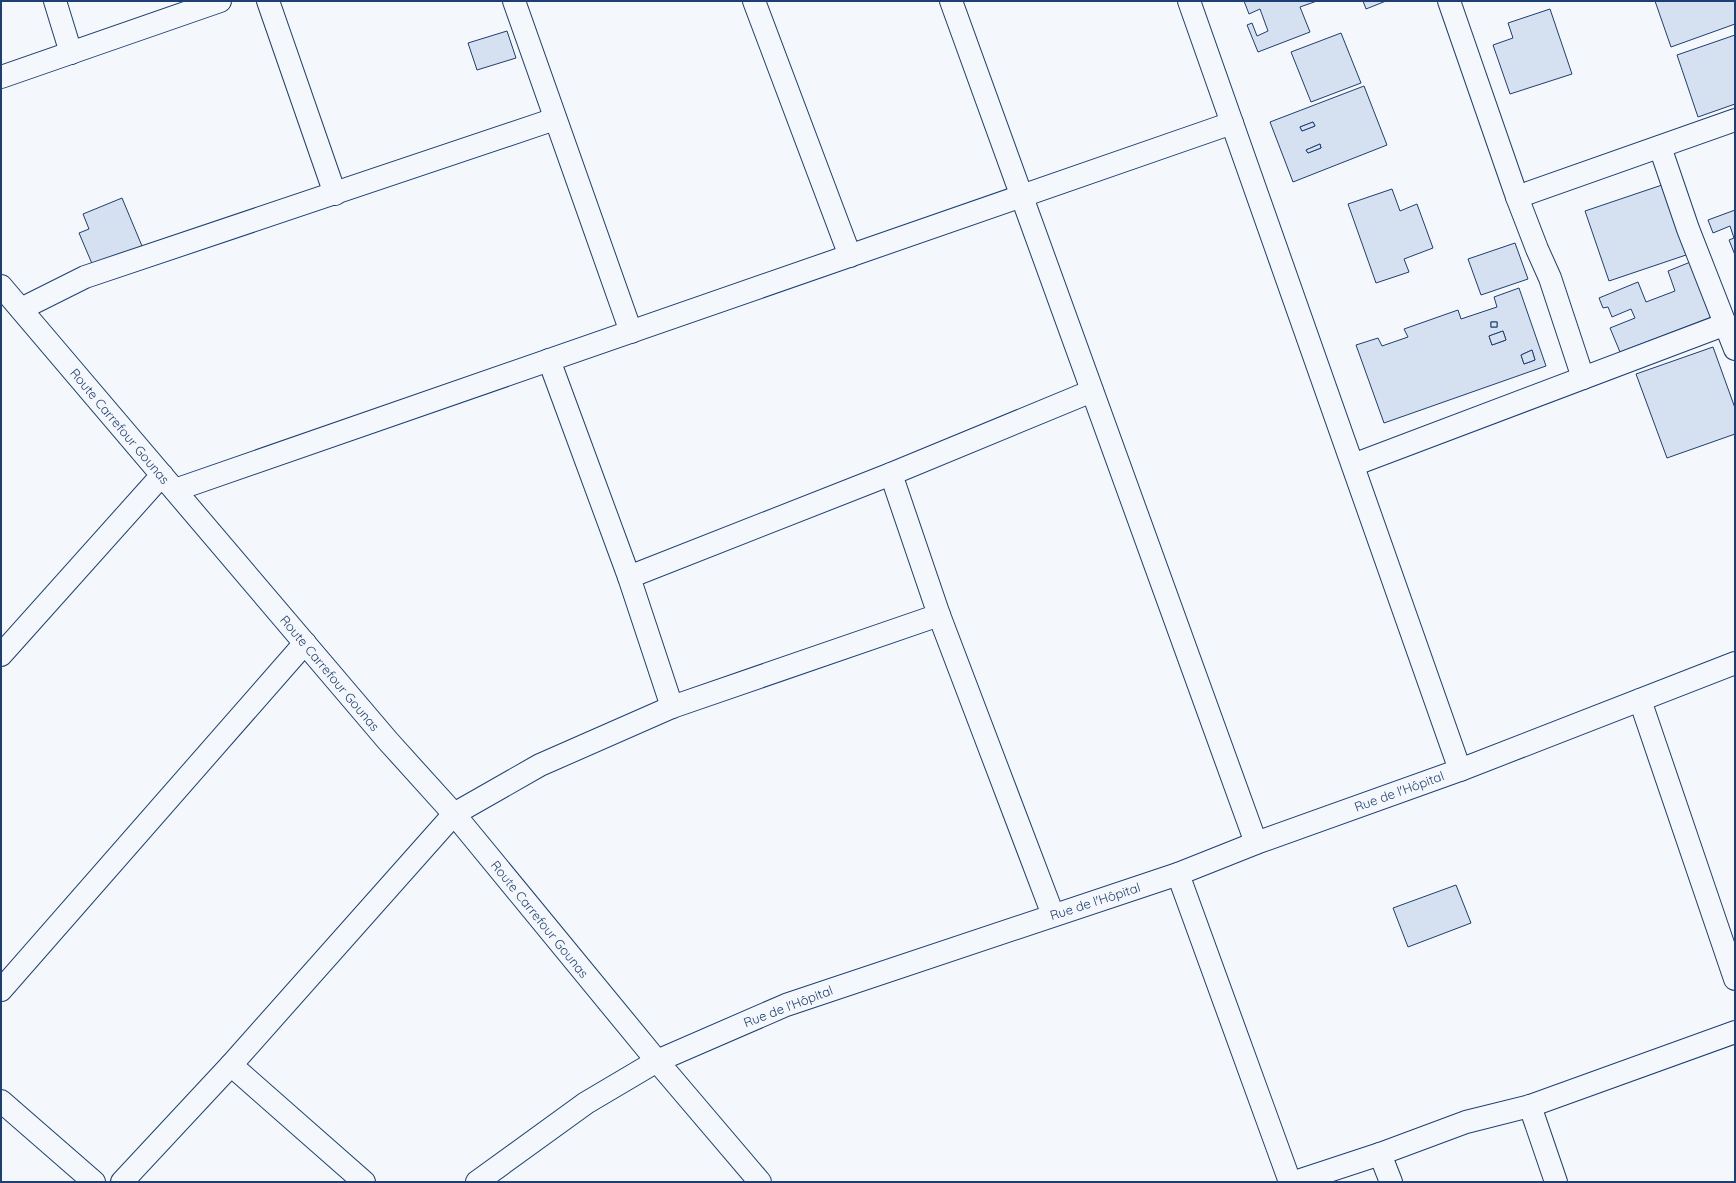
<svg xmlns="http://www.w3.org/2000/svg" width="1736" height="1183" font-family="Quicksand,sans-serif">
	<rect width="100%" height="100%" fill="#f4f7fb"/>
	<!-- building -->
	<g fill="#d5e0f0" stroke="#1d3f73" fill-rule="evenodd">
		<polygon points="1244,1 1317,1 1300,7 1310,32 1258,52 1247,25 1252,23 1257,36 1268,31 1260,9 1249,14"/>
		<polygon points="1363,1 1386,1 1366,9"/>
		<polygon points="1655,1 1735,1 1735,24 1671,47"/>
		<polygon points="1550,9 1572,74 1510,94 1493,45 1513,38 1508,23"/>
		<polygon points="507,31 516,58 477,70 468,43"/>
		<polygon points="1341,33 1361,83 1311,102 1291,52"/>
		<polygon points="1735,35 1735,104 1698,117 1677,55"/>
		<path d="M1364 86 1387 145 1293 182 1270 122ZM1313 122 1315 126 1302 131 1300 127ZM1320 144 1321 148 1308 153 1306 150Z"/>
		<polygon points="1313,122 1315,126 1302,131 1300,127"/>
		<polygon points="1320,144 1321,148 1308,153 1306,150"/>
		<polygon points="1662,185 1686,255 1609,281 1585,211"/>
		<polygon points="1392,189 1400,211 1417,204 1433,248 1404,259 1409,272 1376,283 1348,204"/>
		<polygon points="122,198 142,246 93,266 79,233 89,229 83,214"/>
		<polygon points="1735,210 1735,255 1729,240 1734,238 1730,226 1713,233 1708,220"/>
		<polygon points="1515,243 1528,279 1481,295 1468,259"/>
		<polygon points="1693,261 1714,316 1620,352 1610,328 1635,318 1631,309 1612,317 1608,307 1603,308 1599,298 1638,282 1646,302 1675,291 1668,271"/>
		<path d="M1519 288 1546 366 1384 423 1356 345 1378 338 1382 346 1408 337 1404 329 1458 310 1461 319 1497 307 1494 297ZM1491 322H1497V327H1491ZM1503 331 1506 340 1492 345 1489 336ZM1532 350 1535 360 1524 364 1521 355Z"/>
		<rect x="1491" y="322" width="6" height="5"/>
		<polygon points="1503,331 1506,340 1492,345 1489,336"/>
		<polygon points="1713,347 1735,408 1735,434 1667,458 1636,374"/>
		<polygon points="1532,350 1535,360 1524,364 1521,355"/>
		<polygon points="1456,885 1471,923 1408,947 1393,908"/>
	</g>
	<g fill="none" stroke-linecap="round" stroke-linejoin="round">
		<defs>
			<g id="street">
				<polyline points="55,1 71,53"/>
				<polyline points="268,1 335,194"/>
				<polyline points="514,1 631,332"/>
				<polyline points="754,1 850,256"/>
				<polyline points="951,1 1256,843"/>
				<polyline points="1189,1 1460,770"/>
				<polyline points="1449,1 1517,197 1537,249 1550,278 1583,378"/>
				<polyline points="1,77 220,1"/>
				<polyline points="1660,147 1688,229 1735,349"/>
				<polyline points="1517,197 1735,120"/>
				<polyline points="21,309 85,277 555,119"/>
				<polyline points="549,360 629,577 672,707"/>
				<polyline points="1353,465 1726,324"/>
				<polyline points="891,474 939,615 1053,915"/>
				<polyline points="175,490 1232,123"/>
				<polyline points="629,577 891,474 1092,391"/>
				<polyline points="1,655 162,475"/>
				<polyline points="1640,700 1735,979"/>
				<polyline points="1178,874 1290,1182"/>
				<polyline points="1,990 305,643"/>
				<polyline points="657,1061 760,1182"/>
				<polyline points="231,1065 364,1182"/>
				<polyline points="1,1101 94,1182"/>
				<polyline points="1530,1106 1556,1182"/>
				<polyline points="1380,1154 1391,1182"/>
				<polyline points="122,1182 231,1065 454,814 540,765 672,707 939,615"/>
				<polyline points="1295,1182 1380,1154 1466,1122 1530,1106 1735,1032"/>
			</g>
			<g id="secondary">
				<polyline points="1,286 388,741 454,814 657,1061"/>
				<polyline points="477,1182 586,1103 657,1061 786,1005 1178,874 1256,843 1460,770 1735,663"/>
			</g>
		</defs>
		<!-- street casing -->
		<use href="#street" stroke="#1d3f73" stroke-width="24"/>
		<!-- secondary casing -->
		<use href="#secondary" stroke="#1d3f73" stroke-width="24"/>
		<!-- street -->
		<use href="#street" stroke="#f4f7fb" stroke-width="22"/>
		<!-- secondary -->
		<use href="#secondary" stroke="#f4f7fb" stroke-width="22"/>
	</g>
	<g text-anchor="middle" stroke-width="3" stroke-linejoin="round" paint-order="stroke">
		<!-- street labels -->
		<g font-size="13" fill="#1d3f73" stroke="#f4f7fb">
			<text transform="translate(120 426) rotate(50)" y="5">Route Carrefour Gounas</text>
			<text transform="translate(330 673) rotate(50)" y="5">Route Carrefour Gounas</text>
			<text transform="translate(1399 791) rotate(-20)" y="5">Rue de l'Hôpital</text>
			<text transform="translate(1095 901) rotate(-18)" y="5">Rue de l'Hôpital</text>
			<text transform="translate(540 919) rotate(51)" y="5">Route Carrefour Gounas</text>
			<text transform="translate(788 1006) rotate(-21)" y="5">Rue de l'Hôpital</text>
		</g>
	</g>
	<!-- border -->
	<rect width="1736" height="1183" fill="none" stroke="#1d3f73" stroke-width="4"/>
</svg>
